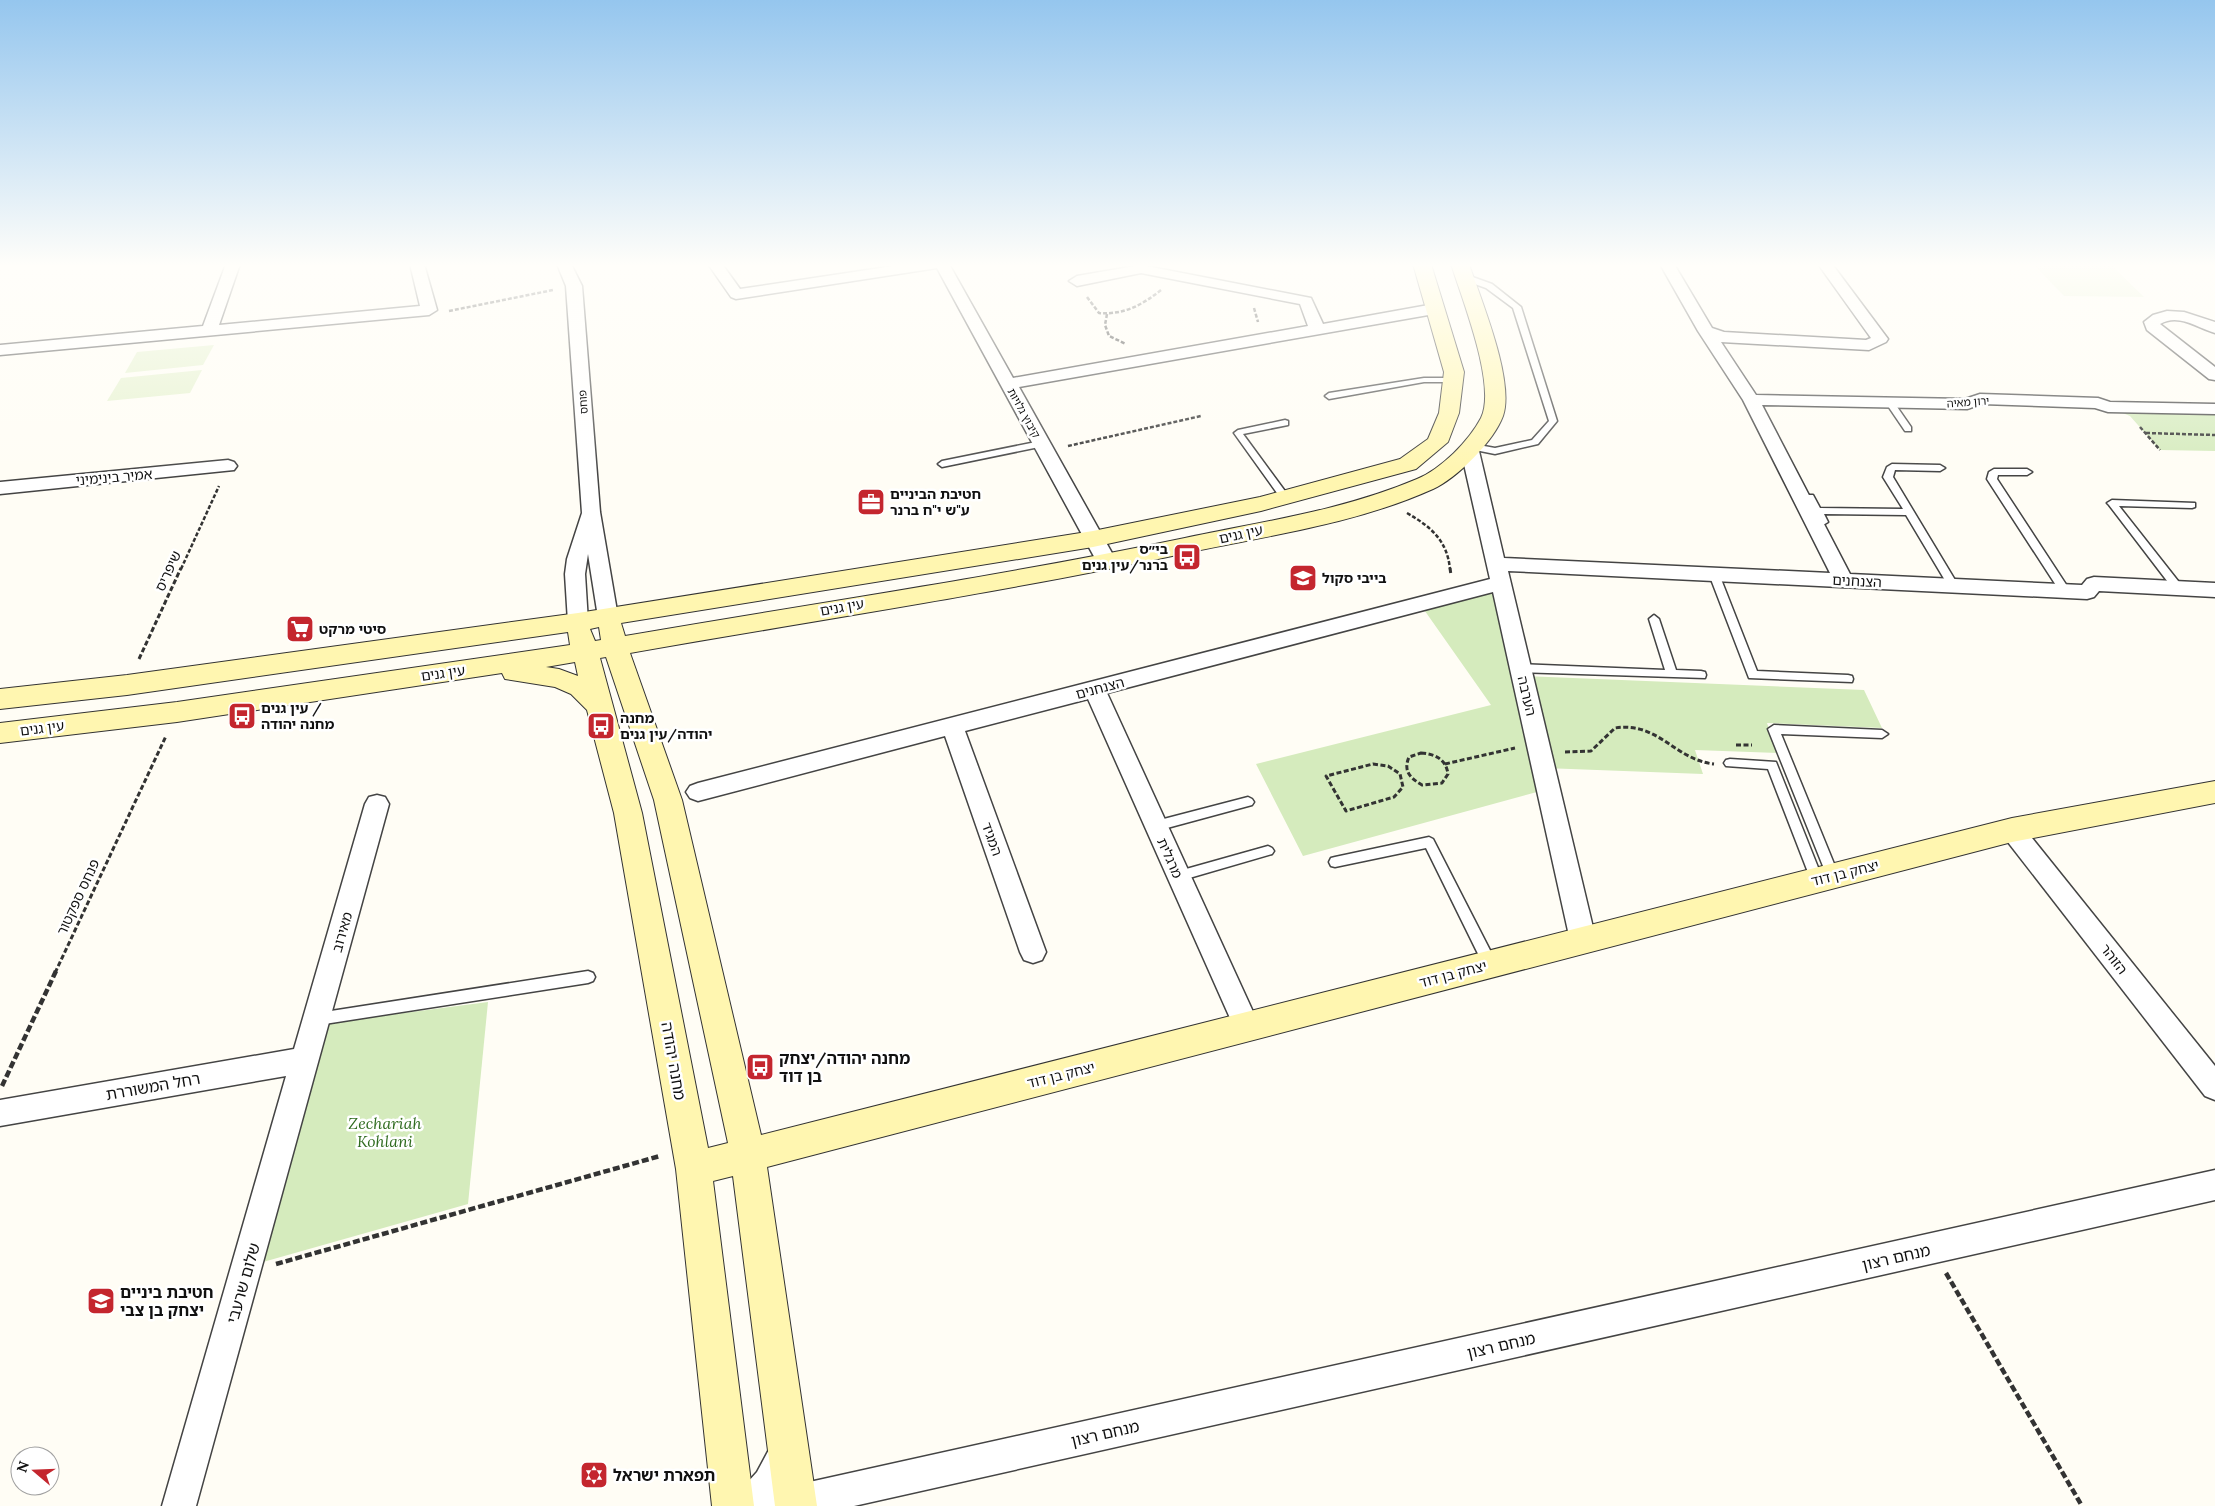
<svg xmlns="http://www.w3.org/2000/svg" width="2215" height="1506" font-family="Lora,'Noto Sans Hebrew',serif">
	<rect width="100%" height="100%" fill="#fffdf5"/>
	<!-- green -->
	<g fill="#d5ebbd">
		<polygon points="2108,407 2215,409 2215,451 2160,450 2130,416"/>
		<polygon points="1501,583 1523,676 1864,690 1882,728 1767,723 1778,753 1695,750 1703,774 1544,768 1548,789 1303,856 1256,764 1491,705 1420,604"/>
		<polygon points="488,1002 468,1204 256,1264 320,1024"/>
	</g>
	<!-- pitch -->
	<g fill="#e6f2cf">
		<polygon points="2033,264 2110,264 2144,297 2064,296"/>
		<polygon points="214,345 203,365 125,373 137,352"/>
		<polygon points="202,370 190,393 107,401 121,378"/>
	</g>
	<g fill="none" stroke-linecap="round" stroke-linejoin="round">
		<defs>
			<g id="lane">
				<polygon points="1461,275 1467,275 1492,284 1521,307 1557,421 1538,444 1495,454 1470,449 1469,447 1473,444 1495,448 1532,440 1549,421 1513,308 1486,288 1461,279"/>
				<polygon points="1424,378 1453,378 1457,380 1453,382 1424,382 1329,399 1325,396 1329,393"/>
				<polygon points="1890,400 1893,401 1911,427 1911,431 1905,431 1886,403"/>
				<polygon points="1285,420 1288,421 1288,425 1243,434 1290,498 1285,501 1282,500 1234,433 1238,430"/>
				<polygon points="1041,441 1045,444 1044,446 942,467 938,464 942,461"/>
				<polygon points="1892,464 1940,465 1945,468 1940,471 1895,470 1893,477 1958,585 1957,587 1949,587 1906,515 1824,514 1828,522 1823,525 1818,522 1805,497 1807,495 1813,495 1820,508 1903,509 1883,477 1887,467"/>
				<polygon points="1994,469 2027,469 2032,472 2027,475 1998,475 1997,479 2069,589 2070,591 2069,593 2061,593 1987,479 1989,472"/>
				<polygon points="2112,500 2195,503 2195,507 2192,508 2119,506 2182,586 2183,588 2182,590 2174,590 2109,505 2107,503"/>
				<polygon points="1714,571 1719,574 1757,671 1848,675 1852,676 1853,679 1852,682 1749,678 1709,574"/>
				<polygon points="1654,615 1659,619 1676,670 1701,671 1705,672 1706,675 1705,678 1520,672 1515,668 1520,664 1665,670 1649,619"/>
				<polygon points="1774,725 1882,730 1888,734 1882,738 1781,734 1839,876 1837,880 1833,881 1829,880 1827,876 1768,729"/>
				<polygon points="1730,759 1776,762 1823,880 1821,884 1817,885 1813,884 1811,880 1768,769 1726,766 1724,763 1726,760"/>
				<polygon points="1248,797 1252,799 1254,802 1252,805 1156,831 1152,829 1150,826 1152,823 1156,821"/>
				<polygon points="1429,837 1433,839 1495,960 1496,964 1495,968 1490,970 1485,968 1426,848 1335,867 1331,866 1329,862 1331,858 1335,857"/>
				<polygon points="1268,846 1272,848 1274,851 1272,854 1179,881 1175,880 1173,876 1175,872 1179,871"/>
				<polygon points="588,971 593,973 595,977 593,981 588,983 318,1025 313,1023 311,1019 313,1015 318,1013"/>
			</g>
			<g id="street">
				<polygon points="226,264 240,264 219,325 420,306 410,264 424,264 437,310 429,315 0,355 0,345 203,326"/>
				<polygon points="557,264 571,264 582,286 600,512 618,617 615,622 608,624 601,622 598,617 588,554 585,574 588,622 585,627 578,629 571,627 568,622 565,574 567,559 582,513 566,286"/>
				<polygon points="708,264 722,264 740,289 907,264 949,264 1013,378 1308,326 1300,304 1141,273 1077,286 1069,281 1077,276 1141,265 1311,298 1323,324 1434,304 1442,309 1434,314 1019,387 1117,562 1114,567 1107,568 1100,567 1097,562 937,268 736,299 731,297"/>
				<polygon points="1660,264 1674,264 1712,328 1724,332 1866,340 1871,338 1818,264 1832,264 1888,339 1886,342 1869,350 1721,342 1756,395 1965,399 1980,394 2098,398 2110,402 2215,404 2215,414 2108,412 2095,408 1982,404 1967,409 1762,405 1850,574 2082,585 2087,579 2094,577 2215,583 2215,597 2099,591 2094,597 2087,599 1508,571 1596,940 1592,948 1583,951 1574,948 1570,940 1493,592 1107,693 1260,1027 1256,1036 1247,1039 1238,1036 1088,699 965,731 1046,952 1042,960 1033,963 1024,960 1020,952 945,736 698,801 690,798 686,792 690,786 698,783 1490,579 1461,451 1464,447 1476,447 1479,451 1504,558 1830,573 1743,400 1698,331"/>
				<path d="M2167 311 2184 312 2215 322V333C2197 328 2179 313 2160 324L2215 367V380L2209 379 2147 330 2144 322 2153 315Z"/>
				<polygon points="228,460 234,462 237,466 234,470 0,494 0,482"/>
				<polygon points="377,795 385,797 389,804 196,1506 162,1506 286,1076 0,1126 0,1100 294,1049 365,804 369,797"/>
				<polygon points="2012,820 2020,823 2215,1066 2215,1100 2205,1096 2004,837 2000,830 2004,823"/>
				<polygon points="2215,1170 2215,1200 854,1506 732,1506 737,1494 757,1472 773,1442 785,1437 797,1442 802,1454 784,1490 796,1485"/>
			</g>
			<path id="secondary" d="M1413 264H1431L1464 372 1459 413 1448 442 1416 469 1261 511 1093 547 621 623 625 636C810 604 996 577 1180 539 1259 522 1342 511 1417 479 1441 469 1469 441 1481 418 1497 386 1462 299 1451 264H1469C1481 300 1515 381 1503 416 1494 441 1457 478 1433 489 1358 523 1272 535 1191 552 1006 592 817 620 630 653L682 800 761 1135 2012 818 2215 781V803L2012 842 767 1167 817 1506H775L733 1176 713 1181 754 1506H712L676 1169 614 813 587 710 571 694 555 687 505 679 502 673 177 722 0 743V723L177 702 570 645 568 632 127 695 0 709V689L127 675 578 613 1093 531 1260 497 1400 459 1428 439 1439 413 1444 372ZM599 627 601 640 595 641 590 629ZM606 657 654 800 728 1143 708 1148 642 813 600 658ZM575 662 578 676 559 669 546 667Z"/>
		</defs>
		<!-- lane casing -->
		<use href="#lane" stroke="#444" stroke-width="3"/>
		<!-- street casing -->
		<use href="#street" stroke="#444" stroke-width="3"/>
		<!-- secondary casing -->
		<use href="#secondary" stroke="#333" stroke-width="2"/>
		<!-- path-far2 -->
		<g stroke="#333" stroke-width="2.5" stroke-dasharray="4 2" stroke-linecap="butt">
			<path d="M1087 297 1099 313C1124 315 1142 305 1161 290"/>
			<polyline points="1254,308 1258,322"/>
			<polyline points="449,311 553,290"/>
			<polyline points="1107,314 1105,325 1109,336 1126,344"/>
			<polyline points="2140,427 2160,450"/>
			<polyline points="2146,433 2215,435"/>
			<polyline points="1068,446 1201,416"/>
			<path d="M1407 513C1431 527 1447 540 1450 569"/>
			<polyline points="181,569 219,486"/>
		</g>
		<!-- path-far1 -->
		<g stroke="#333" stroke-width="3" stroke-dasharray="5 2.5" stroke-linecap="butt">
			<polyline points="1450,568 1451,575"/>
			<polyline points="139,659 181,568"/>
			<polyline points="1736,745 1752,745"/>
			<path d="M1565 752 1591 751 1615 728C1658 721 1675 760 1714 764"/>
			<path d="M1421 753C1435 754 1446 759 1448 774L1442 783 1422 785C1410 778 1403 771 1409 757Z"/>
			<polygon points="1373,764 1388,766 1400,774 1403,787 1394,797 1346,811 1326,776"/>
			<polyline points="1445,764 1515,748"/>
			<polyline points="55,973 166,736"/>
		</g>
		<!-- path -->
		<g stroke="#333" stroke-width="4.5" stroke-dasharray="7 3" stroke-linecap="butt">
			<polyline points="2,1086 56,971"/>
			<polyline points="276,1264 660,1156"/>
			<polyline points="1946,1273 2082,1506"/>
		</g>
		<!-- lane -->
		<use href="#lane" fill="#fff" fill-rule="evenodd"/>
		<!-- street -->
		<use href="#street" fill="#fff" fill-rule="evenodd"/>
		<!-- secondary -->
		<use href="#secondary" fill="#fff6b0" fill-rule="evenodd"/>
	</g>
	<!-- sky -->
	<linearGradient id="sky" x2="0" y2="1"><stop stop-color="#95c6ee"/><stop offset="0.56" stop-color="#fffefa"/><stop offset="1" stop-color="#fffefa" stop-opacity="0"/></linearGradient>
	<rect width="2215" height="474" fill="url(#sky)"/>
	<!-- icons -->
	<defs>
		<symbol id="office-square" viewBox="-11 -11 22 22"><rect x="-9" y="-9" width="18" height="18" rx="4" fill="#c4262e" stroke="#fff"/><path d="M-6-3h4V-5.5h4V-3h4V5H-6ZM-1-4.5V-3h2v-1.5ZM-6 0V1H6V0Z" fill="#fff"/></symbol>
		<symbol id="bus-square" viewBox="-11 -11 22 22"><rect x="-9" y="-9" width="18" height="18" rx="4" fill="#c4262e" stroke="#fff"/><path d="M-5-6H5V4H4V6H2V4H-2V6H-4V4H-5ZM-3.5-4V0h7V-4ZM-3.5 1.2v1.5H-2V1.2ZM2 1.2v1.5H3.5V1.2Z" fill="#fff"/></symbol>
		<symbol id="school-square" viewBox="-11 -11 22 22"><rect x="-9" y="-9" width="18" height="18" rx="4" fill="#c4262e" stroke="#fff"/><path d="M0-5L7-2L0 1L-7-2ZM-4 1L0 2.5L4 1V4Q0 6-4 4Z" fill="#fff"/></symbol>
		<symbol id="supermarket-square" viewBox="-11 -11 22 22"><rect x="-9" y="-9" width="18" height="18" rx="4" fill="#c4262e" stroke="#fff"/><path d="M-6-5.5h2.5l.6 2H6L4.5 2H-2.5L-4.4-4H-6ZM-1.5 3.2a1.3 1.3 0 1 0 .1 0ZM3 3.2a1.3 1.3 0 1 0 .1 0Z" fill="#fff"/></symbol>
		<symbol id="synagogue-square" viewBox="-11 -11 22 22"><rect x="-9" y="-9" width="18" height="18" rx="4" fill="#c4262e" stroke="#fff"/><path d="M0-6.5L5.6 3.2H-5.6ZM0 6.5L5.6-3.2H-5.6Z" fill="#fff"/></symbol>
	</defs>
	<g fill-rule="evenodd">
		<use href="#office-square" x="855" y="486" width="32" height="32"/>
		<use href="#bus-square" x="1171" y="541" width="32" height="32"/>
		<use href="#school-square" x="1287" y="562" width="32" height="32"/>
		<use href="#supermarket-square" x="284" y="613" width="32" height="32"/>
		<use href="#bus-square" x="226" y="700" width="32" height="32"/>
		<use href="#bus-square" x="585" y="710" width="32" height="32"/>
		<use href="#bus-square" x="744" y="1051" width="32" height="32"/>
		<use href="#school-square" x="85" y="1285" width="32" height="32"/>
		<use href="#synagogue-square" x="578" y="1459" width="32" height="32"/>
	</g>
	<g text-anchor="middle" stroke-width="5" stroke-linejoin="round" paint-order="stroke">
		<!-- far-street labels -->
		<g font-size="11" fill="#111" stroke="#fff">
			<text transform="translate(583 402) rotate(-94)" y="4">פוחס</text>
			<text transform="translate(1968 402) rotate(-4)" y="4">ירון מאיה</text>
			<text transform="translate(1024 413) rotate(61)" y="4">קיבוץ גלויות</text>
		</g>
		<!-- street labels -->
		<g font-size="14" fill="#111" stroke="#fff">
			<text transform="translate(114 477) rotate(-5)" y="5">אמיר בינימיני</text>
			<text transform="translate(1241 534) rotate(-12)" y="5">עין גנים</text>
			<text transform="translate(168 571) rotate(-65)" y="5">שיפריס</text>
			<text transform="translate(1857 581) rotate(3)" y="5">הצנחנים</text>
			<text transform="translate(842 607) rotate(-10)" y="5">עין גנים</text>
			<text transform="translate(443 673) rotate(-8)" y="5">עין גנים</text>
			<text transform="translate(1100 688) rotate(-15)" y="5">הצנחנים</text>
			<text transform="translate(1527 696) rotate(77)" y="5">הערבה</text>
			<text transform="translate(42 728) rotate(-7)" y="5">עין גנים</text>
			<text transform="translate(992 839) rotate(70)" y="5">המגיד</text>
			<text transform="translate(1170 858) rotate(66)" y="5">מרגלית</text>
			<text transform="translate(1845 873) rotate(-14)" y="5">יצחק בן דוד</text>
			<text transform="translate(78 897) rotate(-65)" y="5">פנחס ספקטור</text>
			<text transform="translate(342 932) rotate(-74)" y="5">מאירוב</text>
			<text transform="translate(2114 959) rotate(52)" y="5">הזוהר</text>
			<text transform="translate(1453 974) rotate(-15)" y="5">יצחק בן דוד</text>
			<text transform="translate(1061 1075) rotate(-14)" y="5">יצחק בן דוד</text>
		</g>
		<!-- poi labels -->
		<g font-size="14" font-weight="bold" fill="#111" stroke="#fff" text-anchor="start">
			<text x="890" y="499">חטיבת הביניים<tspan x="890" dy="16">ע"ש י"ח ברנר</tspan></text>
			<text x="1168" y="554" text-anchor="end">בי״ס<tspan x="1168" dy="16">ברנר/עין גנים</tspan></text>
			<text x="1322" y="583">בייבי סקול</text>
			<text x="319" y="634">סיטי מרקט</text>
			<text x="261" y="713">עין גנים /<tspan x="261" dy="16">מחנה יהודה</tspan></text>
			<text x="620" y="723">מחנה<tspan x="620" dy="16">יהודה/עין גנים</tspan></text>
		</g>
		<!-- near-poi labels -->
		<g font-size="16" font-weight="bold" fill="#111" stroke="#fff" text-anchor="start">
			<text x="779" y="1064">מחנה יהודה/יצחק<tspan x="779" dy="18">בן דוד</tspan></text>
			<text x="120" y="1298">חטיבת ביניים<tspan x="120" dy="18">יצחק בן צבי</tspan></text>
			<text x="613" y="1481">תפארת ישראל</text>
		</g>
		<!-- near-street labels -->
		<g font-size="16" fill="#111" stroke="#fff">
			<text transform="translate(674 1061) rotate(80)" y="6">מחנה יהודה</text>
			<text transform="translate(153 1086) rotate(-10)" y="6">רחל המשוררת</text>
			<text transform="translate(1896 1257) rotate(-13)" y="6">מנחם רצון</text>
			<text transform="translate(243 1283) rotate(-74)" y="6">שלום שרעבי</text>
			<text transform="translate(1501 1345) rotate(-13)" y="6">מנחם רצון</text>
			<text transform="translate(1105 1433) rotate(-13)" y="6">מנחם רצון</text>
		</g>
		<!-- near-park labels -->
		<g font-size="16" font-style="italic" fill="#2f6b1f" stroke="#fff">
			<text x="385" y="1129">Zechariah<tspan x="385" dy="18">Kohlani</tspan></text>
		</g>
	</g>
	<!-- north arrow -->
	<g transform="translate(35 1471) rotate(289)"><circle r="24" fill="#ffffff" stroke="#a0a0a0"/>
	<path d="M0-4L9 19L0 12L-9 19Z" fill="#c4262e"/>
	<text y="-8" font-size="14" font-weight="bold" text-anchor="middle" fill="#111111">N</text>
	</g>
</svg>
